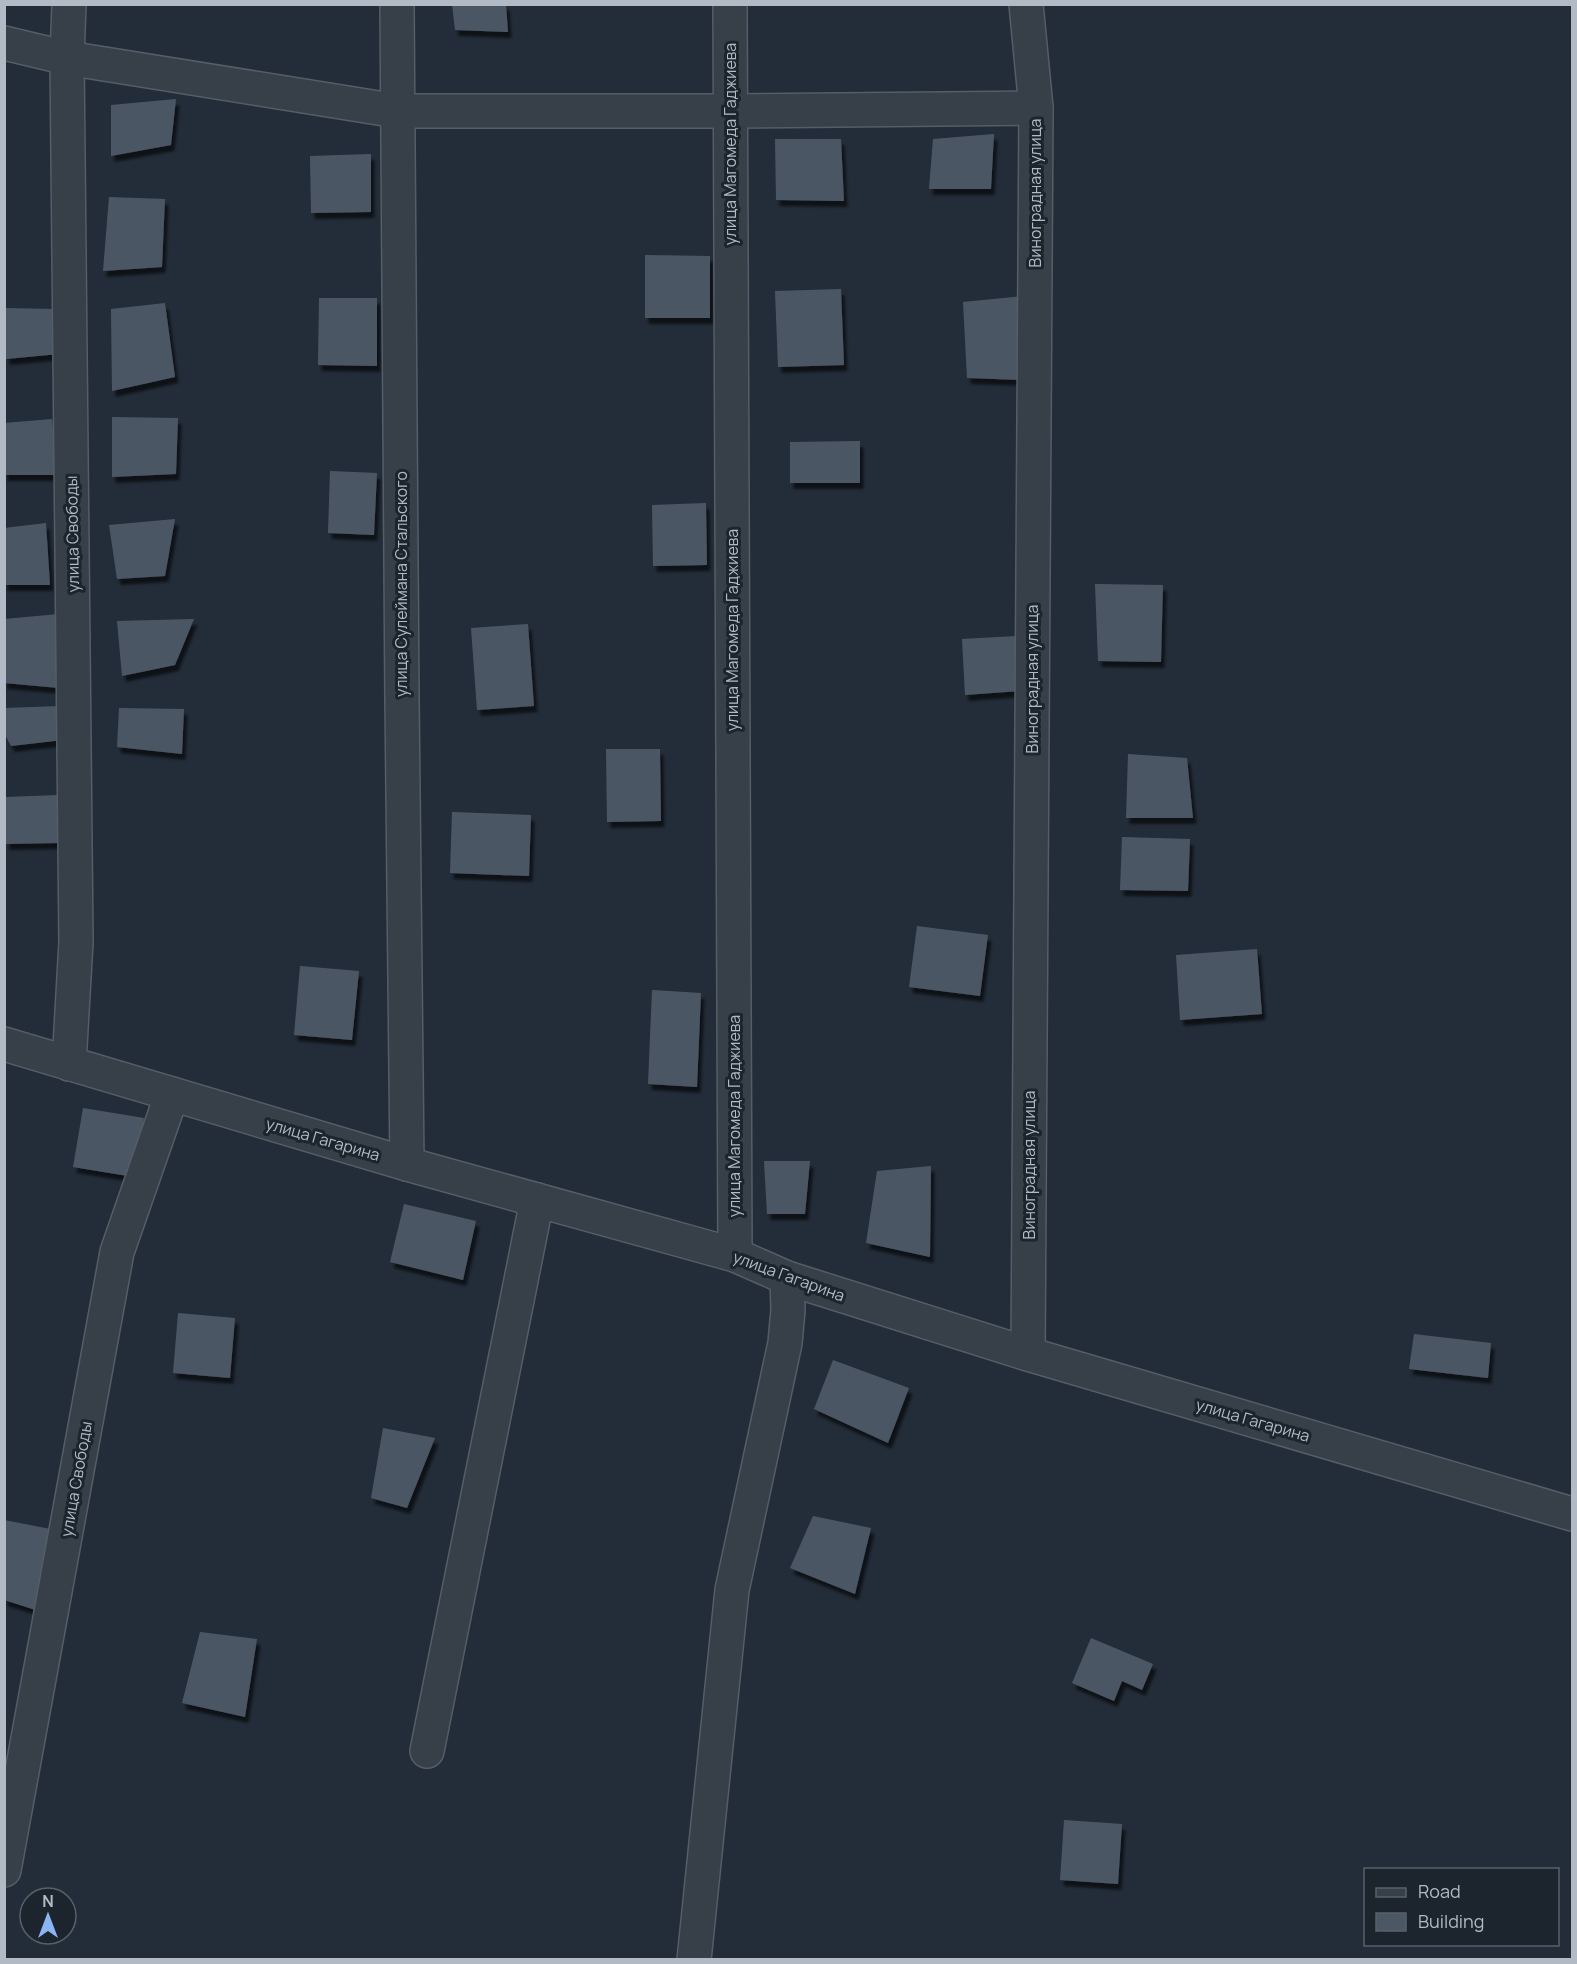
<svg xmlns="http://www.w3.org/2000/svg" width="1577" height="1964" font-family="Manrope,sans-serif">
	<defs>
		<filter id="shadow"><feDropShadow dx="3.5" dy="6" stdDeviation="1.5" flood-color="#0009"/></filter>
	</defs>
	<rect width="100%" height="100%" fill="#232d39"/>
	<!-- building -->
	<g fill="#4c5765" filter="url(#shadow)">
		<polygon points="452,4 506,4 508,32 455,30"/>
		<polygon points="176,99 171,145 111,156 111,105"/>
		<polygon points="994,134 991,189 929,189 933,139"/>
		<polygon points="775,139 841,139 844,201 776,200"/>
		<polygon points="371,154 371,212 311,213 310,156"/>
		<polygon points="109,197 165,199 162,267 103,271"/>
		<polygon points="645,255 710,256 710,318 645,318"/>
		<polygon points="841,289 844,365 778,367 775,291"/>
		<polygon points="1023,296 1024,380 967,378 963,302"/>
		<polygon points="319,298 377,298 377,366 318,365"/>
		<polygon points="165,303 175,377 112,391 111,309"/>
		<polygon points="4,308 55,309 59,354 6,359"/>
		<polygon points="112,417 178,418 176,474 112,477"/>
		<polygon points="52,419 58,475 4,475 4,423"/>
		<polygon points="860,441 860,483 790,483 790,442"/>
		<polygon points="330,471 377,473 374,535 328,533"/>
		<polygon points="706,503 707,565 653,566 652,505"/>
		<polygon points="175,519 165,576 117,579 109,525"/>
		<polygon points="46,523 50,585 4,585 4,528"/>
		<polygon points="1095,584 1163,585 1161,662 1098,661"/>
		<polygon points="59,614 59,688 4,683 4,619"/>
		<polygon points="194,619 175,665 122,676 117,621"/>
		<polygon points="528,624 534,706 477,710 471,628"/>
		<polygon points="1017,636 1020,691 965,695 962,639"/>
		<polygon points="61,706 63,740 11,746 4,733 4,708"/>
		<polygon points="119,708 184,709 182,754 117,747"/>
		<polygon points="606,749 660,749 661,821 607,822"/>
		<polygon points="1128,754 1187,758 1193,818 1126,818"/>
		<polygon points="58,795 59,843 6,844 6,797"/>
		<polygon points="452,812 531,815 529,876 450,873"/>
		<polygon points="1122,837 1190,839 1188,891 1120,890"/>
		<polygon points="917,926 988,935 980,996 909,987"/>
		<polygon points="1257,949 1262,1014 1180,1020 1176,955"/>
		<polygon points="300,966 359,971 352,1040 294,1035"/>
		<polygon points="652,990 701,993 697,1087 648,1084"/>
		<polygon points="83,1108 144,1118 134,1177 73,1167"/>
		<polygon points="764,1161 810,1161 805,1214 767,1214"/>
		<polygon points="931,1166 930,1257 866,1243 877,1171"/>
		<polygon points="404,1204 476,1221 463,1280 390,1262"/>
		<polygon points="178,1313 235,1318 230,1378 173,1373"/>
		<polygon points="1414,1334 1491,1343 1488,1378 1409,1369"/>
		<polygon points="833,1360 909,1388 888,1443 814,1409"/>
		<polygon points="383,1428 435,1438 407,1508 371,1498"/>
		<polygon points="813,1516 871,1528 855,1594 790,1568"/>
		<polygon points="4,1520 66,1532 42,1612 4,1600"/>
		<polygon points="200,1632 257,1639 245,1717 182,1703"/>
		<polygon points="1091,1638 1153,1664 1142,1690 1122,1681 1114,1701 1072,1683"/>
		<polygon points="1064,1820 1122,1824 1118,1884 1060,1880"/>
	</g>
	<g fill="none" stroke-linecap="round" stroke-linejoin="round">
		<defs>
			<g id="minor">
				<polyline points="69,4 67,58 76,942 69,1064"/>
				<polyline points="397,4 402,700 407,1164"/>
				<polyline points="730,4 735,1255"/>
				<polyline points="1026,4 1036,108 1028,1354"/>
				<polyline points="4,43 67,58 397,111 730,111 1036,108"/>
				<polyline points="4,1044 407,1164 735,1255 787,1278 1028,1354 1572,1514"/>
				<polyline points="427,1751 537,1200"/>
				<polyline points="4,1870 117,1252 172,1094"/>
				<polyline points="694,1960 732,1590 785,1343 788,1310 787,1278"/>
			</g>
		</defs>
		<!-- minor casing -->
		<use href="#minor" stroke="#555d67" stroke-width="36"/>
		<!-- minor -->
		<use href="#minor" stroke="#373f49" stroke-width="33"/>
	</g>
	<g text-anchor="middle" stroke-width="6" stroke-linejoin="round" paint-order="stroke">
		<!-- street labels -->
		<g font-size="16" fill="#b2bac5" stroke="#1c242e">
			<text transform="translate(730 144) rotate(-90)" y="6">улица Магомеда Гаджиева</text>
			<text transform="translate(1035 193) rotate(-90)" y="6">Виноградная улица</text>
			<text transform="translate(72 534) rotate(-91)" y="6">улица Свободы</text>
			<text transform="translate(401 584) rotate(-90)" y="6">улица Сулеймана Стальского</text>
			<text transform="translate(732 630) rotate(-90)" y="6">улица Магомеда Гаджиева</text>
			<text transform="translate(1032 679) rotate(-90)" y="6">Виноградная улица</text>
			<text transform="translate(734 1116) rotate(-90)" y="6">улица Магомеда Гаджиева</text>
			<text transform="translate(323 1139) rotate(16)" y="6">улица Гагарина</text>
			<text transform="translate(1029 1165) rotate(-90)" y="6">Виноградная улица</text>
			<text transform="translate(789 1276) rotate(20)" y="6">улица Гагарина</text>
			<text transform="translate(1253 1420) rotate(16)" y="6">улица Гагарина</text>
			<text transform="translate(76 1479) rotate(-80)" y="6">улица Свободы</text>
		</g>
	</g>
	<!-- border -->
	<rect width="1577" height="1964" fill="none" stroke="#b2bac5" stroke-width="12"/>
	<!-- legend -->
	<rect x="1364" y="1868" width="195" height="78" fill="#1c242e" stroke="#58606a" stroke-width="1.5"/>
	<rect x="1376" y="1888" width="30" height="9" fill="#373f49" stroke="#58606a" stroke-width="1.5"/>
	<text x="1418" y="1898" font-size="18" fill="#b2bac5">Road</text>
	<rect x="1376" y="1913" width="30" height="18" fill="#4c5765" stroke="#58606a" stroke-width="1.5"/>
	<text x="1418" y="1928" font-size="18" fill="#b2bac5">Building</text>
	<!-- north arrow -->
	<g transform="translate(48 1916)"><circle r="28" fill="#1c242e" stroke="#58606a" stroke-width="1.5"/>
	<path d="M0-4.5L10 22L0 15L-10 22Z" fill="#8bb5f2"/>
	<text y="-9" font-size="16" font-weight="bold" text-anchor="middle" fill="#b2bac5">N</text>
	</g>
</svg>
